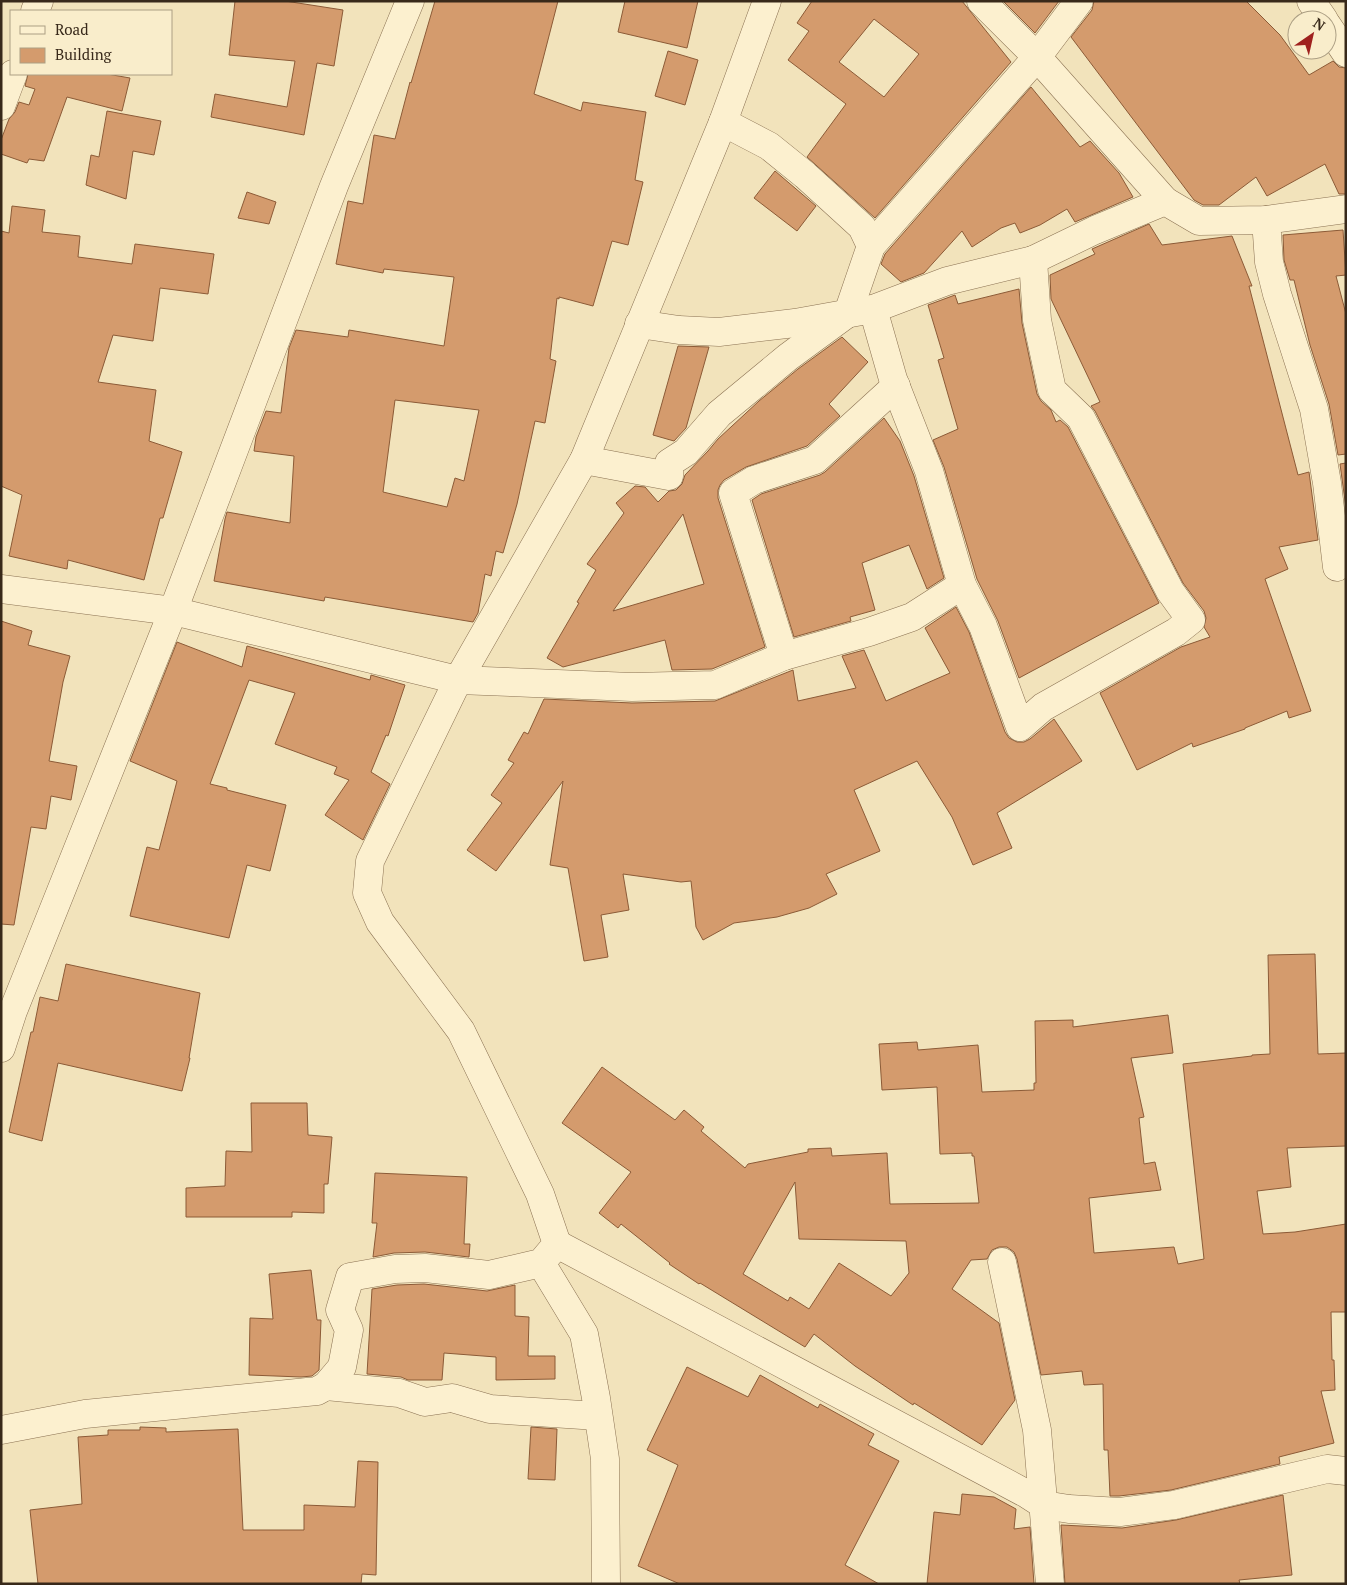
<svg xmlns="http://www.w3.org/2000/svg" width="1347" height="1585" font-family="'PT Serif',serif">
	<rect width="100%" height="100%" fill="#f2e3bb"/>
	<!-- building -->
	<g fill="#d49b6d" stroke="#8c5b37" fill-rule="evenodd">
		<polygon points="235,1 285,1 343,10 334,66 317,63 304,135 211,117 215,94 287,107 295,61 229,55"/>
		<path d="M435 1H558L534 94 581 111 583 102 646 112 635 180 643 182 628 245 612 241 593 306 559 297V299L557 298 550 359 556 361 545 423 535 421 517 504 503 553 496 551 491 576 485 574 478 613 473 622 325 597 324 601 214 581 225 519 227 512 290 523 294 456 254 451 256 437 266 411 281 413 289 348 296 330 348 337 349 330 444 346 454 277 384 269 383 273 336 264 348 201 363 204 374 135 395 139 410 82 411 83ZM395 400 479 410 464 481 455 478 447 507 383 492Z"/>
		<polygon points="625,1 698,1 687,48 618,32"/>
		<path d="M812 1H962L1011 62 875 218 807 157 846 104 788 60 809 31 797 23ZM874 19 919 54 884 97 839 62Z"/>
		<polygon points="1003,1 1059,1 1035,33"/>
		<polygon points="1094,1 1246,1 1280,35 1309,75 1333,61 1339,67 1346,68 1346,194 1339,194 1325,164 1267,196 1256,177 1219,205 1203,205 1194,200 1071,37 1092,10"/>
		<polygon points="668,51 698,60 685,105 655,96"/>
		<polygon points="28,74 107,74 130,78 122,111 67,97 44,161 29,159 27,163 1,154 1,140 9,119 15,112 19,102 29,105 35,89 25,86"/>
		<polygon points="1031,87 1080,147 1090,141 1119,173 1133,197 1075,222 1067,209 1040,225 1020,233 1015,223 1001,228 972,247 962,231 924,273 901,282 881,264 885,254"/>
		<polygon points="107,111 161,121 154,155 133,151 126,199 86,185 91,155 99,157"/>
		<polygon points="775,171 816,206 797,231 754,198"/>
		<polygon points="247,192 276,202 269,224 238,218"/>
		<polygon points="12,206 45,210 42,232 80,236 78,257 132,264 135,244 214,254 208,294 160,288 153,341 113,335 98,382 156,390 149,441 182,452 163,518 160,518 144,580 68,560 67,569 9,556 22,495 1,486 1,231 9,233"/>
		<polygon points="1149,224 1162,245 1232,236 1252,286 1249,286 1298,475 1309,472 1318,540 1279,547 1288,569 1265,579 1311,711 1289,718 1287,711 1245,728 1245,729 1193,747 1192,743 1137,770 1100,693 1181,647 1210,637 1204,627 1206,618 1204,611 1183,583 1095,411 1091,406 1100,402 1051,299 1050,275 1095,254 1092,249"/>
		<polygon points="1343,230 1346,275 1336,276 1346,314 1346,454 1338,455 1329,404 1310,345 1294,280 1290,280 1284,260 1283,235"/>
		<polygon points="1019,289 1022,323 1037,394 1041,401 1051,410 1056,422 1060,420 1068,427 1159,603 1019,678 998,621 977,579 944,467 933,440 958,429 938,360 944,358 928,305 955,295 958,304"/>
		<path d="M842 337 868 362 829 404 840 416 807 446 746 467 724 480 720 485 718 490V498L765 647 712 669 672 670 665 640 563 667 547 658 579 603 577 602 596 570 587 564 624 513 616 503 635 486 645 487 658 502 669 491 676 490 682 484 685 475 708 451 718 439 759 401 798 369ZM683 514 704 584 613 611Z"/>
		<polygon points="678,346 709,347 686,428 674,441 653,435"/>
		<polygon points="884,418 900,441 914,476 944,578 927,589 909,545 862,563 875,610 850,617 851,621 794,637 752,500 761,494 820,475 825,472"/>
		<polygon points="1346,463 1346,508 1340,464"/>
		<polygon points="956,607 969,632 1005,732 1009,738 1017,742 1024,742 1030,739 1054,719 1082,761 997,813 1012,848 973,865 952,817 917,761 854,790 880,851 826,874 837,894 809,908 777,917 734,923 703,940 696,927 691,881 681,882 623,874 629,910 601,915 608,957 584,961 568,868 550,865 563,781 496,871 467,850 502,803 491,795 514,763 508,760 524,732 528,734 544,699 632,703 715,701 793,670 798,701 856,688 842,656 864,650 886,701 950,673 925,628"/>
		<polygon points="1,621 32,631 28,645 70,656 63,682 49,761 77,766 71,800 51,796 46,829 31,827 14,925 1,924"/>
		<polygon points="177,642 242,667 247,646 370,680 371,675 405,685 388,736 386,735 371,772 390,784 363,840 325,815 349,780 334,774 337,767 275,744 295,693 249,680 210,784 227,788 227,790 286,805 270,871 247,865 229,938 130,916 147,847 159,850 177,781 130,761"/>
		<path d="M1315 954 1318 1054 1346 1053V1146L1287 1148 1291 1187 1257 1191 1263 1234 1295 1232 1346 1224V1312H1331L1332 1360H1334L1335 1390 1321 1391 1334 1443 1279 1457 1280 1464 1171 1490 1119 1496H1110L1108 1450H1104L1103 1384 1084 1385 1082 1371 1041 1375 1017 1259 1014 1252 1007 1247H999L992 1250 987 1259 971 1260 952 1289 999 1323 1015 1400 982 1445 914 1403 913 1405 855 1366 814 1334 805 1347 700 1283 699 1284 669 1264 670 1263 621 1224 618 1228 599 1213 631 1172 562 1123 602 1067 675 1120 684 1110 704 1127 701 1131 745 1168 748 1164 808 1152V1149L831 1148 832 1156 887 1153 890 1204 979 1203 974 1156H972V1153L940 1154 937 1087 882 1090 879 1044 917 1042 918 1050 978 1045 982 1092 1034 1090V1083H1036L1035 1021 1073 1020V1027L1168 1015 1173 1053 1131 1058 1144 1117 1139 1118 1144 1164 1155 1162 1161 1190 1089 1198 1094 1253 1174 1247 1178 1264 1204 1259 1183 1064 1252 1056V1055L1270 1054 1268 955ZM795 1182 799 1239 906 1241 909 1273 891 1296 839 1263 809 1309 790 1297 788 1301 743 1274Z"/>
		<polygon points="66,964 200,993 189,1058 190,1058 182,1091 58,1063 42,1141 9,1132 31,1032 33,1032 40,997 58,1001"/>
		<polygon points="251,1103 307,1103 308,1135 332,1137 328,1184 324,1184 324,1213 292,1212 292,1217 186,1217 186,1188 225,1186 226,1151 252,1152"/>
		<polygon points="375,1173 467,1177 464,1244 470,1244 469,1257 425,1252 394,1253 373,1257 377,1223 372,1223"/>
		<polygon points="311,1270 317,1320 321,1320 319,1370 312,1376 301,1377 249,1375 250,1318 273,1319 269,1274"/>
		<polygon points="424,1284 487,1291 515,1285 515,1316 529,1317 528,1356 555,1356 555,1379 496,1380 496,1357 444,1353 442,1380 408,1380 401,1377 367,1374 372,1289 397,1285"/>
		<polygon points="687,1367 748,1397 760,1375 818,1408 820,1404 874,1434 868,1445 899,1461 845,1565 879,1584 680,1584 638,1566 678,1465 647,1450"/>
		<polygon points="140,1427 166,1428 166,1432 238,1429 243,1530 304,1530 304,1505 355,1507 358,1461 378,1462 376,1575 362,1574 361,1584 38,1584 30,1510 82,1504 78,1437 108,1435 108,1430 140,1430"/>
		<polygon points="531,1427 557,1429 555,1480 528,1479"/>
		<polygon points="962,1494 994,1497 1016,1509 1014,1529 1030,1527 1034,1584 927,1584 934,1512 960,1515"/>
		<polygon points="1283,1495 1292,1575 1239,1580 1240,1584 1065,1584 1061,1525 1122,1528 1176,1520"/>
	</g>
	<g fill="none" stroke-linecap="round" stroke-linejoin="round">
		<defs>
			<g id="minor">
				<polyline points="981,1 1037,57 1165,201"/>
				<polyline points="1311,1 1324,20"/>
				<polyline points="35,11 39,1"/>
				<polyline points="1327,25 1346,53"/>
				<polyline points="1,106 13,74"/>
				<polyline points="723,122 769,146 805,175 862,227 871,246"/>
				<polyline points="1266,220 1269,262 1277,294 1314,409 1327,483 1337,567"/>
				<polyline points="873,309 893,379 929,471 962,585 983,626 1020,727 1043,707 1176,632 1191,620 1170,591 1081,418 1052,390 1037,320 1033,260"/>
				<polyline points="639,324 679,330 719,332 795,323 873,309 947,281 1033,260 1095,230 1165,201 1199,221 1266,220 1346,209"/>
				<polyline points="584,460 669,476 669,463 686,452 719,414 788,357 848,313 871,246 1037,57 1079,1"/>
				<polyline points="1,589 173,611 458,680 632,687 715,685 784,656 869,632 912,617 962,585"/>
				<polyline points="784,656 733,493 754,480 815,460 896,386"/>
				<polyline points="1,1048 13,1011 173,611 334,186 410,1"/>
				<polyline points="557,1244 1027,1494 1044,1505 1069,1509 1120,1512 1174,1505 1327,1469 1346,1471"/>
				<polyline points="1002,1262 1037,1430 1050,1584"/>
				<polyline points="541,1263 584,1334 596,1398 605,1459 606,1584"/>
				<polyline points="326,1386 399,1393 425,1402 452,1398 490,1409 598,1416"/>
				<polyline points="1,1430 85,1414 317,1391 326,1386 342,1367 349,1330 340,1310 350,1277 395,1269 425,1268 489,1275 541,1263 557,1244 540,1194 461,1031 380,922 367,893 370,861 458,680 584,460 723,122 767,1"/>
			</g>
		</defs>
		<!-- minor casing -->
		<use href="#minor" stroke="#8b7253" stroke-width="29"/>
		<!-- minor -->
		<use href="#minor" stroke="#fcf0cf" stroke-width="28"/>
	</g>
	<!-- border -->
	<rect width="1347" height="1585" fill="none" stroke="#38291a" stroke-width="5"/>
	<!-- legend -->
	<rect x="10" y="10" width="162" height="65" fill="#f9edcb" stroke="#ac9f84"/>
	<rect x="20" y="26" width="25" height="8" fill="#fcf0cf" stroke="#ac9f84"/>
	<text x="55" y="35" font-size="15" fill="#38291a">Road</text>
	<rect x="20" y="48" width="25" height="15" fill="#d49b6d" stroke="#ac9f84"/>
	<text x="55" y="60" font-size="15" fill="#38291a">Building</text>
	<!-- north arrow -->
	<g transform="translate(1312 35) rotate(34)"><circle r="24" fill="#f9edcb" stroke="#ac9f84"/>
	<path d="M0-4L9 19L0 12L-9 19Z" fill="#9f211e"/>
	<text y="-8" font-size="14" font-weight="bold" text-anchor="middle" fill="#38291a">N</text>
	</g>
</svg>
